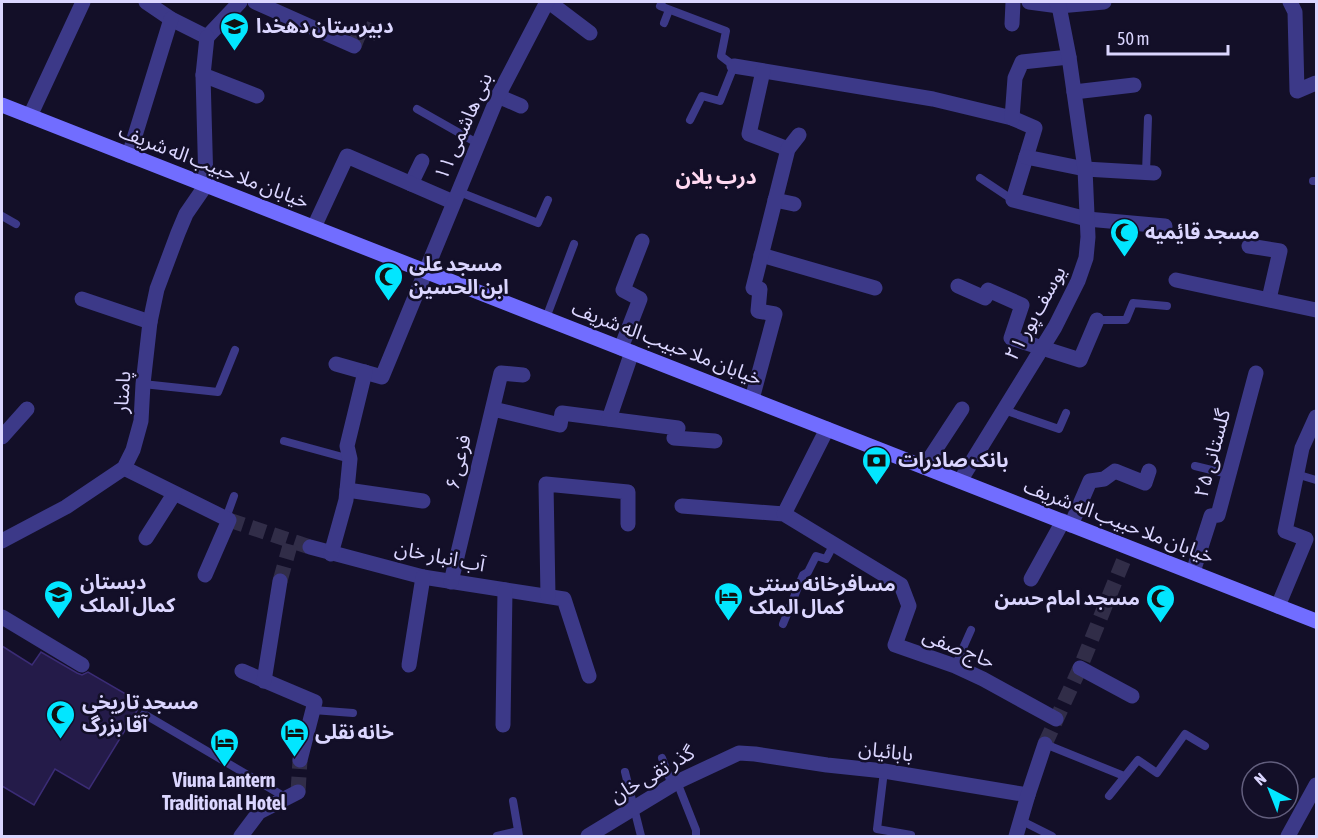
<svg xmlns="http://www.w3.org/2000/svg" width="1318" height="838" font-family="'Asap Condensed','Noto Sans Arabic',sans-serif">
	<rect width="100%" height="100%" fill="#130f28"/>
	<!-- building -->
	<polygon fill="#241b49" stroke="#3b2c76" stroke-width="1.5" points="2,646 32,665 41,652 77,673 82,675 88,672 136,700 138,709 89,789 55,769 34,805 2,786"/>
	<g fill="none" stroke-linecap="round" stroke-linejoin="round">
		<!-- street-tunnel -->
		<g stroke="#312d48" stroke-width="15" stroke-dasharray="15 8" stroke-linecap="butt">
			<polyline points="354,46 362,27 382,36"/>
			<polyline points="229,520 310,547"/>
			<polyline points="280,581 291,542"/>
			<polyline points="1045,744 1080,668 1129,547"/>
			<polyline points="298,792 300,760"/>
		</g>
		<!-- lane -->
		<g stroke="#3c3988" stroke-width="8">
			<polyline points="662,2 660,6 726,31 721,56 734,66 720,101 702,96 690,120"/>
			<polyline points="664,23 669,10"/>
			<polyline points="417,109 477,143"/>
			<polyline points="1146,172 1148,118"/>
			<polyline points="980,178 1013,200"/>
			<polyline points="1313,181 1316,181"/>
			<polyline points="457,191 538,223 548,200"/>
			<polyline points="2,216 16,224"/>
			<polyline points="546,318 574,244"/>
			<polyline points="1097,320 1126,320 1133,303 1167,306"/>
			<polyline points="143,384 218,392 235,350"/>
			<polyline points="1004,410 1059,429 1066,413"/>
			<polyline points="284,441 350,459"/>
			<polyline points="1195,466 1228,474"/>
			<polyline points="1296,474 1316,480"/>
			<polyline points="226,518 234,496"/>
			<polyline points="783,624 803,575 808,572 816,556 826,559 834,544"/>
			<polyline points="955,666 971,630"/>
			<polyline points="313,710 353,713"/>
			<polyline points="144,714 285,797"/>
			<polyline points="1045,744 1124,776"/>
			<polyline points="662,758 672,785"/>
			<polyline points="884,771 877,829 911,835"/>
			<polyline points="625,772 641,836"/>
			<polyline points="677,782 696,830 696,836"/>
			<polyline points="1109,796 1138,760 1157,773 1185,734 1205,746"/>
			<polyline points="513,801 519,836"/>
			<polyline points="1020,820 1052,836"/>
			<polyline points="497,836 518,831"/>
		</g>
		<!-- street -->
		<g stroke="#3c3988" stroke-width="15">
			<polyline points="146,2 171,19 207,37"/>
			<polyline points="255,2 354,46"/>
			<polyline points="549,2 590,33"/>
			<polyline points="1029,2 1059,6 1104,2"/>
			<polyline points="1290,2 1295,12 1297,91 1316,83"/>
			<polyline points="1012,24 1013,2"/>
			<polyline points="207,37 240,2"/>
			<polyline points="734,66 933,99 1012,118 1035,128 1013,200 1087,219 1165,226"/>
			<polyline points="763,71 749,134 788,149"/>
			<polyline points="203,75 257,96"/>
			<polyline points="1074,92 1134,85"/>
			<polyline points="498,96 521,106"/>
			<polyline points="30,116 83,2"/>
			<polyline points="1012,118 1015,78 1022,62 1069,57"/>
			<polyline points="129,155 171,19"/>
			<polyline points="1026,157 1085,169 1154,173"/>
			<polyline points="411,184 422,161"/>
			<polyline points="775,200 794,204"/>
			<polyline points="314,227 347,156 453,202"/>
			<polyline points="1249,246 1280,251 1269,299"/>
			<polyline points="761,255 875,288"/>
			<polyline points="1176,280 1316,310"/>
			<polyline points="958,286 985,298 988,290 1022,305 1011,338 1080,360 1097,320"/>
			<polyline points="82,299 150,322"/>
			<polyline points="621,348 640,299 623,290 642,241"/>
			<polyline points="336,364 382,377 498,96 547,2"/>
			<polyline points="752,399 775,314 758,311 760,289 753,288 788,149 799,135"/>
			<polyline points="493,409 560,425 562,413 678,428 674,438 715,441"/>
			<polyline points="609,419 632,352"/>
			<polyline points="2,437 27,409"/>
			<polyline points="924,467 962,409"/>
			<polyline points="124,468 229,520 205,575"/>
			<polyline points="960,481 1055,327 1078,281 1086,258 1088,237 1085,169 1069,57 1059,6 1056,2"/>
			<polyline points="347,490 423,501"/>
			<polyline points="682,506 784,514 901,585 909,606 895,645 955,666 983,679 1056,719"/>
			<polyline points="784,514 827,429"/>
			<polyline points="1071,525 1090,481 1104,479 1115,471 1145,483 1149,471"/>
			<polyline points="146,538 174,494"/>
			<polyline points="2,541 66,507 124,468 133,450 141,421 143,384 150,322 157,289 178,233 186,214 206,185 203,75 207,37"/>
			<polyline points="310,547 423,577 564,599 589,676"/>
			<polyline points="331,554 346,500 350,459 347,446 365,372"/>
			<polyline points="1193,572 1211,516 1218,515 1256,373"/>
			<polyline points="1031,579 1063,521"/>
			<polyline points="451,582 501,373 523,375"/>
			<polyline points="548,596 546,484 628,492 628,524"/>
			<polyline points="1278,606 1306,539 1285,531 1302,448 1316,417"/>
			<polyline points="2,617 82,665"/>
			<polyline points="409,665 423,577"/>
			<polyline points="1080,668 1132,696"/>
			<polyline points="242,671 315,702 300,760"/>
			<polyline points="264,681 280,581"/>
			<polyline points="503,725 505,590"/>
			<polyline points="241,836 259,812 298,792"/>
			<polyline points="588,836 677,782 739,753 755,754 827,765 884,771 1028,795"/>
			<polyline points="1016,836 1028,795 1045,744"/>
			<polyline points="1288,836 1316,785"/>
		</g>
		<!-- secondary -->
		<polyline stroke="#716dff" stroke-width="15" points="2,105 1316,621"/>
	</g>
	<!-- icons -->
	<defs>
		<symbol id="school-pin" viewBox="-11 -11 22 30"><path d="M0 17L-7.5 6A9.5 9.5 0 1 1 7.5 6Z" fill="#02e6ff" stroke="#130f28"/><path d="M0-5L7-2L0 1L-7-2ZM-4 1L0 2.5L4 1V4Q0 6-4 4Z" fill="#111"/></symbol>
		<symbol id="mosque-pin" viewBox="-11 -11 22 30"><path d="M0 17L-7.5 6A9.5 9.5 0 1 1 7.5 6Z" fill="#02e6ff" stroke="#130f28"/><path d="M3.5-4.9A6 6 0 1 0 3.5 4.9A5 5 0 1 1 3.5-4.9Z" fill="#111"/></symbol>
		<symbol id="bank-pin" viewBox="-11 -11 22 30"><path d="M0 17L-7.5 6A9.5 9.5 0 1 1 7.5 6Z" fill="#02e6ff" stroke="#130f28"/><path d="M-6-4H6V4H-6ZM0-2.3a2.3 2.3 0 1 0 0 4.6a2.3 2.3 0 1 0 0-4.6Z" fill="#111"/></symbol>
		<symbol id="hotel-pin" viewBox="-11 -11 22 30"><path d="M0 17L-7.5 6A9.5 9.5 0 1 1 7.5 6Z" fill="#02e6ff" stroke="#130f28"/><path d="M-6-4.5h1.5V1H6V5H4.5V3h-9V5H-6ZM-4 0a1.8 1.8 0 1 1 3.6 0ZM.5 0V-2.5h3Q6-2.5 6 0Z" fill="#111"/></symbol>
	</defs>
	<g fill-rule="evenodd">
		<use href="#school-pin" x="218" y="10" width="33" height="45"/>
		<use href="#mosque-pin" x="1108" y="216" width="33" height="45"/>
		<use href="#mosque-pin" x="372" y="260" width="33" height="45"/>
		<use href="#bank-pin" x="860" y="444" width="33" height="45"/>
		<use href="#school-pin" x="42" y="578" width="33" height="45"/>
		<use href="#hotel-pin" x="712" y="580" width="33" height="45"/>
		<use href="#mosque-pin" x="1144" y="582" width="33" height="45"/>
		<use href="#mosque-pin" x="44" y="698" width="33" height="45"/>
		<use href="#hotel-pin" x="278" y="716" width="33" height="45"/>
		<use href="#hotel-pin" x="208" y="726" width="33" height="45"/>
	</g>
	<g text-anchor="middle" stroke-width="5" stroke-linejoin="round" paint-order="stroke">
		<!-- poi labels -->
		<g font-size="20" font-weight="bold" fill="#dbd6ff" stroke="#130f28" text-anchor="start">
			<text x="256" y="33">دبیرستان دهخدا</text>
			<text x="1145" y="239">مسجد قایٔمیه</text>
			<text x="409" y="271">مسجد علی<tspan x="409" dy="23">ابن الحسین</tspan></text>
			<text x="898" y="467">بانک صادرات</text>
			<text x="80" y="589">دبستان<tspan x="80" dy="23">کمال الملک</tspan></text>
			<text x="749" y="591">مسافرخانه سنتی<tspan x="749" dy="23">کمال الملک</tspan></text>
			<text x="1140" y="605" text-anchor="end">مسجد امام حسن</text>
			<text x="82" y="709">مسجد تاریخی<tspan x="82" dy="23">آقا بزرگ</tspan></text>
			<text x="315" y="739">خانه نقلی</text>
			<text x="224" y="787" text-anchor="middle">Viuna Lantern<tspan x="224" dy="23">Traditional Hotel</tspan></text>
		</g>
		<!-- street labels -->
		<g font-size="20" fill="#dbd6ff" stroke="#130f28">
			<text transform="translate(463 126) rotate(-66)" y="7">بنی هاشمی ۱۱</text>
			<text transform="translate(214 166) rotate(21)" y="7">خیابان ملا حبیب اله شریف</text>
			<text transform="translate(1035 313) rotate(-61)" y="7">یوسف پور ۲۱</text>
			<text transform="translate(667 343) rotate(21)" y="7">خیابان ملا حبیب اله شریف</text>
			<text transform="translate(122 392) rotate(-86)" y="7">پامنار</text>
			<text transform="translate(1212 453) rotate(-75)" y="7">گلستانی ۲۵</text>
			<text transform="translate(458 462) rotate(-77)" y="7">فرعی ۶</text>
			<text transform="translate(1119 521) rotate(21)" y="7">خیابان ملا حبیب اله شریف</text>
			<text transform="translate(440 556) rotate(11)" y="7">آب انبار خان</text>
			<text transform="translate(959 648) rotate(22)" y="7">حاج صفی</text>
			<text transform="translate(886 751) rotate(7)" y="7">بابائیان</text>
			<text transform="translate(652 774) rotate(-30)" y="7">گذر تقی خان</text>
		</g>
		<!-- neighbourhood labels -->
		<g font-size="21" font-weight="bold" fill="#ffd8f1" stroke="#130f28">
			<text x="716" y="184">درب یلان</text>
		</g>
	</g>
	<!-- border -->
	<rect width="1318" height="838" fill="none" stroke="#dbd6ff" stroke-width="6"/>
	<!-- north arrow -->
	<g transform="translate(1270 790) rotate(318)"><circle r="28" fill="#130f28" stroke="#635f7e" stroke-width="1.5"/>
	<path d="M0-4.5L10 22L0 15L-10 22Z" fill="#02e6ff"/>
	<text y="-9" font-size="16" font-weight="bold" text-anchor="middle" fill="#dbd6ff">N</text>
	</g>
	<!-- scale -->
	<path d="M1108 45v9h120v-9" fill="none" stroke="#dbd6ff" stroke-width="3"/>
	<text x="1117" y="45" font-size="18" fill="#dbd6ff" stroke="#130f28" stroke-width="4.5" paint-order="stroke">50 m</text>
</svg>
